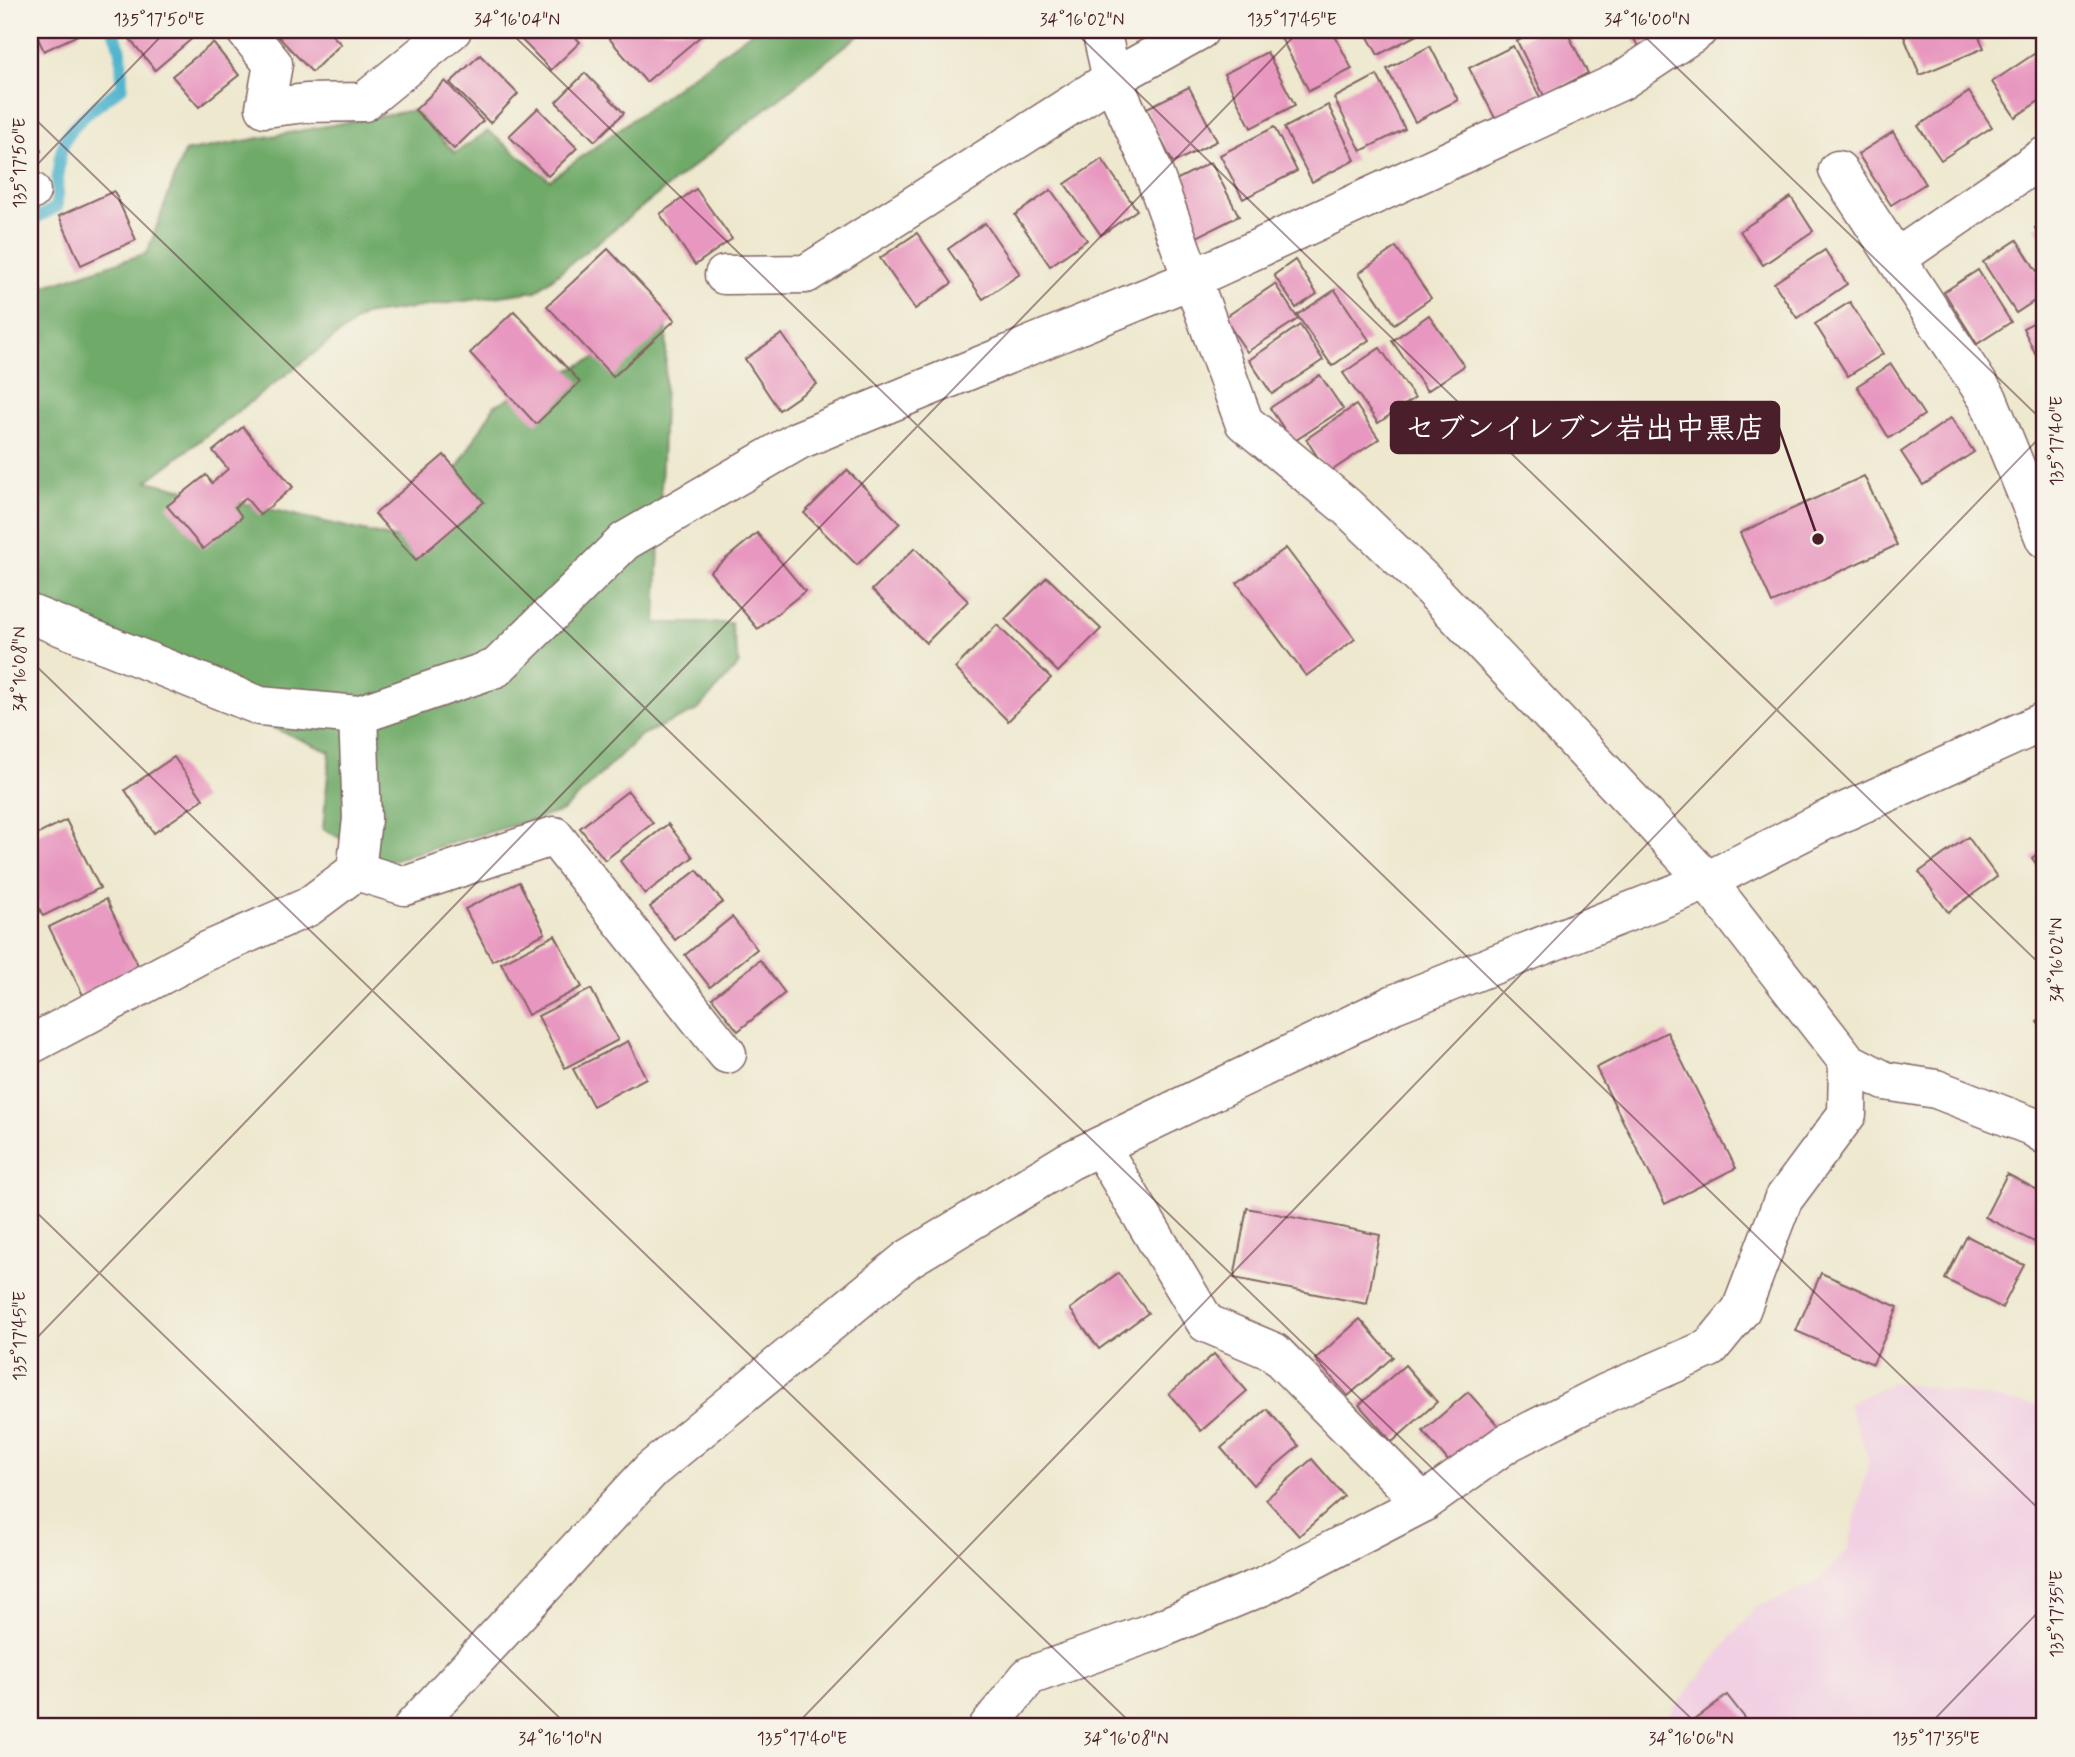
<svg xmlns="http://www.w3.org/2000/svg" width="2075" height="1757" font-family="Mynerve,'Klee One',sans-serif">
	<rect width="100%" height="100%" fill="#f7f3e8"/>
	<filter id="ink" filterUnits="userSpaceOnUse"><feTurbulence type="fractalNoise" baseFrequency=".0143" numOctaves="2"/><feDisplacementMap in="SourceGraphic" scale="14" xChannelSelector="R" yChannelSelector="G"/><feConvolveMatrix kernelMatrix="1 2 1 2 8 2 1 2 1" color-interpolation-filters="sRGB"/></filter>
	<filter id="wash" filterUnits="userSpaceOnUse"><feTurbulence type="fractalNoise" baseFrequency=".00686" numOctaves="4" result="noise"/><feDisplacementMap in="SourceGraphic" scale="28" xChannelSelector="R" yChannelSelector="G"/><feGaussianBlur stdDeviation="1.57" result="paint"/><feColorMatrix in="noise" values="0 0 0 0 0 0 0 0 0 0 0 0 0 0 0 0 0 1.4 0 .05"/><feComposite in="paint" operator="in"/></filter>
	<g filter="url(#wash)">
		<rect width="100%" height="100%" fill="#ede8ce"/>
		<!-- built -->
		<polygon fill="#f1d0e3" points="1893,1382 2045,1407 2045,1529 2039,1539 2045,1582 2045,1727 1659,1727 1755,1608 1816,1583 1848,1549 1869,1460 1848,1404"/>
		<!-- forest -->
		<polygon fill="#70aa69" stroke="#5d644a" stroke-width="2" points="754,30 865,30 536,291 364,315 147,481 412,542 495,405 667,324 656,623 731,623 739,664 698,710 641,735 563,811 385,862 323,829 330,752 30,625 30,291 147,253 184,152 413,110 455,153 488,131 550,180"/>
		<g fill="none" stroke-linecap="round" stroke-linejoin="round">
			<!-- stream -->
			<path stroke="#4eb3cd" stroke-width="12" d="M30 221 57 207C57 132 64 131 122 87L121 51 113 30"/>
		</g>
		<g id="blocks">
			<!-- building -->
			<g fill="#e898c0">
				<polygon points="34,30 78,30 80,34 44,51"/>
				<polygon points="139,30 188,30 194,37 155,70 129,38"/>
				<polygon points="277,30 327,30 341,44 312,72 274,32"/>
				<polygon points="512,30 568,30 580,42 551,70"/>
				<polygon points="602,30 708,30 646,82"/>
				<polygon points="1120,30 1142,30 1125,38"/>
				<polygon points="1296,30 1332,30 1352,69 1309,91 1281,38"/>
				<polygon points="1364,30 1420,30 1421,33 1378,55"/>
				<polygon points="1540,30 1566,30 1588,73 1544,96 1517,41"/>
				<polygon points="1629,30 1670,30 1638,46"/>
				<polygon points="1922,30 1976,30 1984,48 1920,75 1904,37"/>
				<polygon points="213,43 239,75 199,107 172,76"/>
				<polygon points="1430,46 1458,100 1415,122 1387,69"/>
				<polygon points="1513,46 1541,99 1497,122 1469,68"/>
				<polygon points="2043,48 2045,97 2015,117 1992,82"/>
				<polygon points="1267,52 1295,105 1251,128 1224,74"/>
				<polygon points="480,55 518,94 490,123 450,83"/>
				<polygon points="585,73 624,113 595,141 556,102"/>
				<polygon points="1377,75 1405,129 1361,151 1334,98"/>
				<polygon points="445,81 483,121 454,149 415,110"/>
				<polygon points="1189,87 1217,141 1173,163 1145,109"/>
				<polygon points="1969,92 1992,127 1941,160 1918,126"/>
				<polygon points="1328,105 1355,160 1312,182 1284,128"/>
				<polygon points="538,108 577,148 548,176 509,136"/>
				<polygon points="30,127 41,151 30,156"/>
				<polygon points="1274,127 1297,171 1243,199 1220,155"/>
				<polygon points="1893,132 1925,184 1891,205 1858,154"/>
				<polygon points="1102,159 1137,210 1101,235 1065,184"/>
				<polygon points="1211,162 1239,216 1195,238 1168,184"/>
				<polygon points="696,189 732,239 695,265 660,214"/>
				<polygon points="1051,190 1087,240 1050,266 1015,215"/>
				<polygon points="114,191 136,240 81,265 59,216"/>
				<polygon points="1791,197 1813,231 1763,265 1740,231"/>
				<polygon points="2045,221 2045,243 2035,228"/>
				<polygon points="985,223 1020,274 983,299 948,249"/>
				<polygon points="917,233 952,283 915,309 880,258"/>
				<polygon points="2017,240 2045,284 2045,294 2016,313 1983,262"/>
				<polygon points="1396,247 1431,298 1394,324 1359,273"/>
				<polygon points="608,249 675,320 613,377 547,306"/>
				<polygon points="1825,250 1847,284 1797,318 1774,283"/>
				<polygon points="1295,260 1317,294 1296,308 1274,275"/>
				<polygon points="1978,270 2011,322 1977,344 1944,292"/>
				<polygon points="1275,284 1298,319 1247,352 1224,318"/>
				<polygon points="1335,290 1369,340 1332,366 1297,315"/>
				<polygon points="1850,302 1883,354 1848,376 1815,324"/>
				<polygon points="514,311 580,382 536,424 470,353"/>
				<polygon points="1429,315 1464,366 1427,391 1392,341"/>
				<polygon points="2045,317 2045,374 2023,328"/>
				<polygon points="1300,325 1323,360 1272,394 1249,360"/>
				<polygon points="782,334 817,384 779,410 745,359"/>
				<polygon points="1380,348 1415,398 1378,423 1343,373"/>
				<polygon points="1891,364 1924,415 1889,438 1857,386"/>
				<polygon points="1320,375 1343,409 1293,442 1270,408"/>
				<polygon points="1356,405 1379,439 1328,473 1306,439"/>
				<polygon points="1951,418 1974,452 1923,485 1901,452"/>
				<polygon points="243,427 293,487 260,515 246,498 235,507 242,517 203,549 167,506 206,475 212,483 228,469 213,451"/>
				<polygon points="444,455 484,502 416,560 375,514"/>
				<polygon points="847,470 900,523 857,565 804,513"/>
				<polygon points="1864,476 1897,545 1772,603 1740,533"/>
				<polygon points="757,533 805,591 758,629 710,572"/>
				<polygon points="915,548 968,601 926,643 872,590"/>
				<polygon points="1286,548 1355,639 1306,676 1237,583"/>
				<polygon points="1047,577 1101,629 1058,672 1005,619"/>
				<polygon points="997,625 1051,678 1008,721 955,668"/>
				<polygon points="174,757 203,799 154,833 125,790"/>
				<polygon points="628,791 653,823 605,860 580,828"/>
				<polygon points="66,820 100,888 43,916 30,889 30,838"/>
				<polygon points="668,824 693,857 645,894 620,861"/>
				<polygon points="1968,837 1997,877 1948,912 1919,872"/>
				<polygon points="2045,848 2045,876 2032,858"/>
				<polygon points="697,870 723,902 675,940 650,907"/>
				<polygon points="519,882 545,933 492,961 465,909"/>
				<polygon points="106,899 139,967 83,995 49,927"/>
				<polygon points="732,917 757,949 710,987 685,955"/>
				<polygon points="555,935 582,987 528,1015 501,963"/>
				<polygon points="760,960 785,993 738,1031 712,998"/>
				<polygon points="591,989 618,1040 565,1068 538,1016"/>
				<polygon points="2045,1016 2045,1033 2037,1022"/>
				<polygon points="1667,1032 1736,1168 1665,1204 1596,1068"/>
				<polygon points="628,1041 646,1078 593,1106 573,1069"/>
				<polygon points="2007,1174 2045,1194 2045,1240 2042,1246 1985,1217"/>
				<polygon points="1247,1208 1380,1235 1367,1304 1234,1278"/>
				<polygon points="1967,1236 2024,1265 2002,1308 1945,1279"/>
				<polygon points="1118,1273 1148,1313 1099,1349 1070,1309"/>
				<polygon points="1821,1273 1898,1307 1873,1364 1796,1331"/>
				<polygon points="1360,1319 1393,1357 1348,1396 1315,1359"/>
				<polygon points="1214,1354 1247,1391 1201,1431 1169,1394"/>
				<polygon points="1405,1365 1437,1402 1392,1442 1359,1405"/>
				<polygon points="1468,1392 1501,1429 1455,1469 1423,1431"/>
				<polygon points="1267,1409 1299,1446 1253,1485 1221,1448"/>
				<polygon points="1312,1459 1344,1496 1299,1536 1266,1499"/>
				<polygon points="1727,1695 1752,1727 1685,1727"/>
			</g>
		</g>
	</g>
	<g filter="url(#ink)">
		<use href="#blocks" fill-opacity="0" stroke="#836564" stroke-width="2"/>
		<g fill="none" stroke-linecap="round" stroke-linejoin="round">
			<defs>
				<g id="minor">
					<polyline points="245,30 273,64 265,108 306,103 364,102 452,30"/>
					<polyline points="1101,30 1112,79 1150,163 1244,422 1346,506 1423,580 1655,825 1707,881 1848,1062 1885,1081 1936,1089 2031,1126 2045,1135"/>
					<polyline points="1838,170 1988,399 2045,539"/>
					<polyline points="30,191 31,191"/>
					<polyline points="1897,258 2045,156"/>
					<polyline points="724,275 806,274 1112,79 1200,30"/>
					<polyline points="30,614 260,706 358,715 496,668 625,541 799,440 1192,279 1621,81 1698,30"/>
					<polyline points="356,871 405,886 554,836 727,1054"/>
					<polyline points="30,1045 205,952 308,907 356,871 362,819 358,715"/>
					<polyline points="1100,1146 1206,1323 1274,1352 1423,1503"/>
					<polyline points="413,1727 651,1470 908,1259 1069,1161 1394,1004 1707,881 1822,822 2045,721"/>
					<polyline points="988,1727 1029,1676 1150,1633 1263,1586 1423,1503 1507,1443 1606,1393 1710,1348 1741,1310 1783,1200 1847,1114 1848,1062"/>
				</g>
			</defs>
			<!-- minor casing -->
			<use href="#minor" stroke="#836564" stroke-width="41"/>
			<!-- minor -->
			<use href="#minor" stroke="#fff" stroke-width="38"/>
		</g>
	</g>
	<!-- ticks -->
	<path fill="none" stroke="#4a1f2b" stroke-width="2" stroke-opacity="0.45" d="M508 30 2045 1515M1073 30 2045 969M1638 30 2045 423M30 114 1700 1727M30 172 167 30M30 660 1135 1727M30 1206 569 1727M30 1345 1300 30M794 1727 2045 432M1927 1727 2045 1605"/>
	<!-- callouts -->
	<path fill="none" stroke="#4a1f2b" stroke-width="2.5" d="M1818 539L1779 428"/>
	<circle fill="#4a1f2b" stroke="#f7f3e8" stroke-width="2.5" cx="1818" cy="539" r="7"/>
	<rect fill="#4a1f2b" stroke="#4a1f2b" stroke-width="2.5" x="1391" y="402" width="388" height="51" rx="7"/>
	<g font-size="30" text-anchor="middle" font-weight="bold" fill="#fff">
		<text x="1585" y="438">セブンイレブン岩出中黒店</text>
	</g>
	<!-- margin -->
	<rect width="2075" height="1757" fill="none" stroke="#f7f3e8" stroke-width="77"/>
	<rect x="38" y="38" width="1998" height="1680" fill="none" stroke="#4a1f2b" stroke-width="2.5"/>
	<g font-size="18" text-anchor="middle" fill="#4a1f2b">
		<text x="159" y="25">135°17'50"E</text>
		<text x="517" y="25">34°16'04"N</text>
		<text x="1082" y="25">34°16'02"N</text>
		<text x="1292" y="25">135°17'45"E</text>
		<text x="1647" y="25">34°16'00"N</text>
		<text transform="translate(19 163) rotate(-90)" y="6">135°17'50"E</text>
		<text transform="translate(2056 441) rotate(-90)" y="6">135°17'40"E</text>
		<text transform="translate(19 669) rotate(-90)" y="6">34°16'08"N</text>
		<text transform="translate(2056 960) rotate(-90)" y="6">34°16'02"N</text>
		<text transform="translate(19 1336) rotate(-90)" y="6">135°17'45"E</text>
		<text transform="translate(2056 1614) rotate(-90)" y="6">135°17'35"E</text>
		<text x="560" y="1744">34°16'10"N</text>
		<text x="802" y="1744">135°17'40"E</text>
		<text x="1126" y="1744">34°16'08"N</text>
		<text x="1691" y="1744">34°16'06"N</text>
		<text x="1936" y="1744">135°17'35"E</text>
	</g>
</svg>
